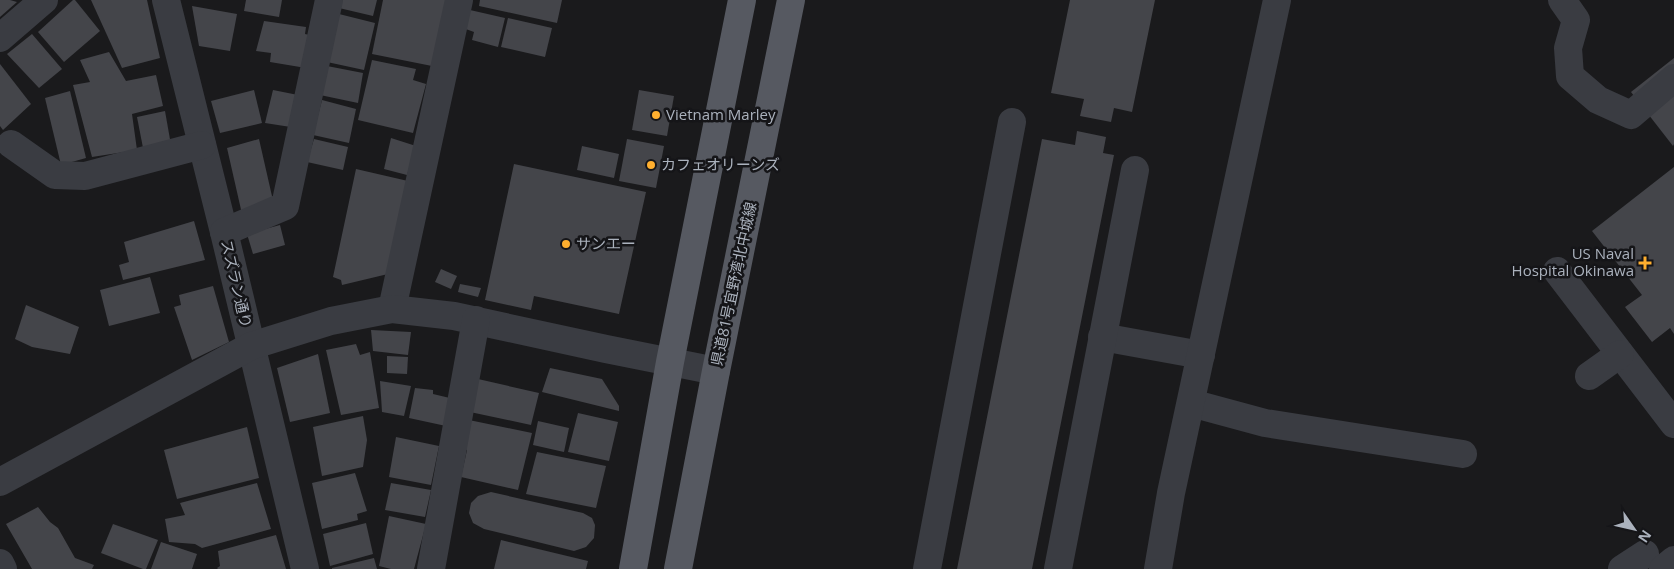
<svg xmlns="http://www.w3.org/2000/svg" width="1674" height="569" font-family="'Open Sans','Noto Sans JP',sans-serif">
	<rect width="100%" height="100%" fill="#1a1a1c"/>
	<!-- building -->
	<g fill="#44454a">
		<polygon points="0,0 10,0 17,2 0,17"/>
		<polygon points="73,0 75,0 100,31 64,62 38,32"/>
		<polygon points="91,0 147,0 160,58 122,68"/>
		<polygon points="246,0 282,0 279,17 244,11"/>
		<polygon points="341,0 377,0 373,16 339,8"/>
		<polygon points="383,0 446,0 432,66 372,54"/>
		<polygon points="480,0 562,0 557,23 479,6"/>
		<polygon points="1070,0 1155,0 1132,112 1114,108 1111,122 1080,116 1084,99 1051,93"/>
		<polygon points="192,6 237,14 230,51 199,46"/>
		<polygon points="470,10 505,18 498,47 472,40 474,32 463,28"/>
		<polygon points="339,14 375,23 364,70 327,62"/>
		<polygon points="508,18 552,28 545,57 501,47"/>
		<polygon points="264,21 306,27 305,34 314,36 306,68 270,62 271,53 256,51"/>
		<polygon points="32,34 62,69 39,88 7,54"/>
		<polygon points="109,52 126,81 156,75 163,106 132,114 137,150 92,157 73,85 90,82 80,60"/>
		<polygon points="1674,58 1674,144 1673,146 1631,92"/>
		<polygon points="372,60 416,69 413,80 426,84 413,133 358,120"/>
		<polygon points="0,64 31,104 3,130 0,126"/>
		<polygon points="327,66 363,73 358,103 320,95"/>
		<polygon points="254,90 262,123 220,133 211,101"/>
		<polygon points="273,90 303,96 297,128 265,123"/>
		<polygon points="639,90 674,96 667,136 632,130"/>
		<polygon points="70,91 86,158 61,165 45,98"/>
		<polygon points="322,100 356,109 349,143 313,135"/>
		<polygon points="165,111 171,145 144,153 137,117"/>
		<polygon points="1077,131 1106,137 1103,153 1114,155 1032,569 957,569 1042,139 1075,145"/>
		<polygon points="391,138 416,146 407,175 384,169"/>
		<polygon points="259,139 274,205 242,214 227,148"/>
		<polygon points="314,139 348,147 343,170 307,162"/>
		<polygon points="627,139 664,146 656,188 619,181"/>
		<polygon points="582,146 619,154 614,178 577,170"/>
		<polygon points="514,164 646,192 619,314 534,296 531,310 485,300"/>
		<polygon points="1674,167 1674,334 1670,328 1652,342 1625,307 1642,295 1592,231"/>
		<polygon points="356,169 408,181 388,274 342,285 341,280 333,277"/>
		<polygon points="194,221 205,260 123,280 119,265 129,262 124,242"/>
		<polygon points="280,225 285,245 253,254 247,234"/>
		<polygon points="441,269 457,276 451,289 435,282"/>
		<polygon points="150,277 160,313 109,326 100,290"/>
		<polygon points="460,284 481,288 478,297 458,292"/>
		<polygon points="213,286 229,342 192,360 174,307 181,305 179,295"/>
		<polygon points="26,305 79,327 70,354 32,347 15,339"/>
		<polygon points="371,330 411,332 408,355 373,351"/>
		<polygon points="356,344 360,355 370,352 379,408 341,415 326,350"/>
		<polygon points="318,354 330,413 290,422 277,368"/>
		<polygon points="387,356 408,357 407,374 387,373"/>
		<polygon points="550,368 602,379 619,406 619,411 542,392"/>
		<polygon points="478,379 539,393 531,425 470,412"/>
		<polygon points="380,381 411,386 404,416 382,412"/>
		<polygon points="415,388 433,390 433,394 454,399 446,426 409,418"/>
		<polygon points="578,413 618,422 609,461 568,452"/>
		<polygon points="363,416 367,440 363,467 322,476 313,427"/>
		<polygon points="469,420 532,433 518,490 461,477 467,450 463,448"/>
		<polygon points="538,421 569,428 564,452 533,445"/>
		<polygon points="247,427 259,478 177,499 164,450"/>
		<polygon points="396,437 439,446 431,485 389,477"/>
		<polygon points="537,452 606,466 596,508 526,494"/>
		<polygon points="355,473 367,511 357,514 358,520 322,529 312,483"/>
		<polygon points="257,483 271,529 202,548 195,544 169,542 165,519 185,515 180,503"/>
		<polygon points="391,483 431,490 425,517 385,510"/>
		<polygon points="491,492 583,513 592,518 595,525 594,538 586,547 574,551 484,529 473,523 469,513 471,503 478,496"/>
		<polygon points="38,507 50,522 58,528 75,558 94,565 92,569 32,569 6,524"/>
		<polygon points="389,516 426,524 414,569 391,569 379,566"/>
		<polygon points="366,523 373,554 330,566 323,534"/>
		<polygon points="113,524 158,540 146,569 143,569 101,553"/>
		<polygon points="276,535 286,569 218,569 217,568 220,566 218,551"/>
		<polygon points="501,540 588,561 586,569 494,569"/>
		<polygon points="161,542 197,554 192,569 151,569"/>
		<polygon points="374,558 377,569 332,569 332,568"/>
	</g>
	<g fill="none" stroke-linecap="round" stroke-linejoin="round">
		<!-- minor -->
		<g stroke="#3a3c42" stroke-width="28">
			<polyline points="166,0 224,232 305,569"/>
			<polyline points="1562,0 1576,20 1568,48 1570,76 1598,100 1631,115 1674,78"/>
			<polyline points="0,38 44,0"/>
			<polyline points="11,144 55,175 85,176 202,145"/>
			<polyline points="224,232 285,206 329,0"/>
			<polyline points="1557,271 1674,424"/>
			<polyline points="392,309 459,0"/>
			<polyline points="1102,337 1201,355"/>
			<polyline points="1589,376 1620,354"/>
			<polyline points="1191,403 1265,423 1463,454"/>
			<polyline points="0,482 251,346 331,321 392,309 454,316 606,349 716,371"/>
			<polyline points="0,563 3,569"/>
			<polyline points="431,569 476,320"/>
			<polyline points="927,569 1012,122"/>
			<polyline points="1058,569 1135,170"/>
			<polyline points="1158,569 1171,493 1277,0"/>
			<polyline points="1622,569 1645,554"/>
			<polyline points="1663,569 1674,560"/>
		</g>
		<!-- major -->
		<g stroke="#565961" stroke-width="28">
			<polyline points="633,569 670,362 742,0"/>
			<polyline points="678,569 716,371 791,0"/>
		</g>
	</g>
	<!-- markers -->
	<g fill="#ffaf2f" stroke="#151518" stroke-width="2">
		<circle cx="656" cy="115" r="5"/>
		<circle cx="651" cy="165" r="5"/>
		<circle cx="566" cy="244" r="5"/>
		<path d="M1642.5 255.5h5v5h5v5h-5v5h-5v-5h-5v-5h5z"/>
	</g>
	<g text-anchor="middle" stroke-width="5" stroke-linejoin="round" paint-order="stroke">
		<!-- poi labels -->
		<g font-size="15" fill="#abb2bd" stroke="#151518" text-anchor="start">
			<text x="666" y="120">Vietnam Marley</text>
			<text x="661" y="170">カフェオリーンズ</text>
			<text x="576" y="249">サンエー</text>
			<text x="1634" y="259" text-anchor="end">US Naval<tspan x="1634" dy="17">Hospital Okinawa</tspan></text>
		</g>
		<!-- street labels -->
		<g font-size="15" fill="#abb2bd" stroke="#151518">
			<text transform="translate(236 284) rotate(77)" y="5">スズラン通り</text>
			<text transform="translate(734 284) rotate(-78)" y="5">県道81号宜野湾北中城線</text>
		</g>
	</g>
	<!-- north arrow -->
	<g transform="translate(1634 529) rotate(124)" stroke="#151518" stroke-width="4" paint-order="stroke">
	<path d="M0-4L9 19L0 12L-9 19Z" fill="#abb2bd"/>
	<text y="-8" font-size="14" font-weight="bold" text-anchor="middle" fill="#abb2bd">N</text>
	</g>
</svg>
